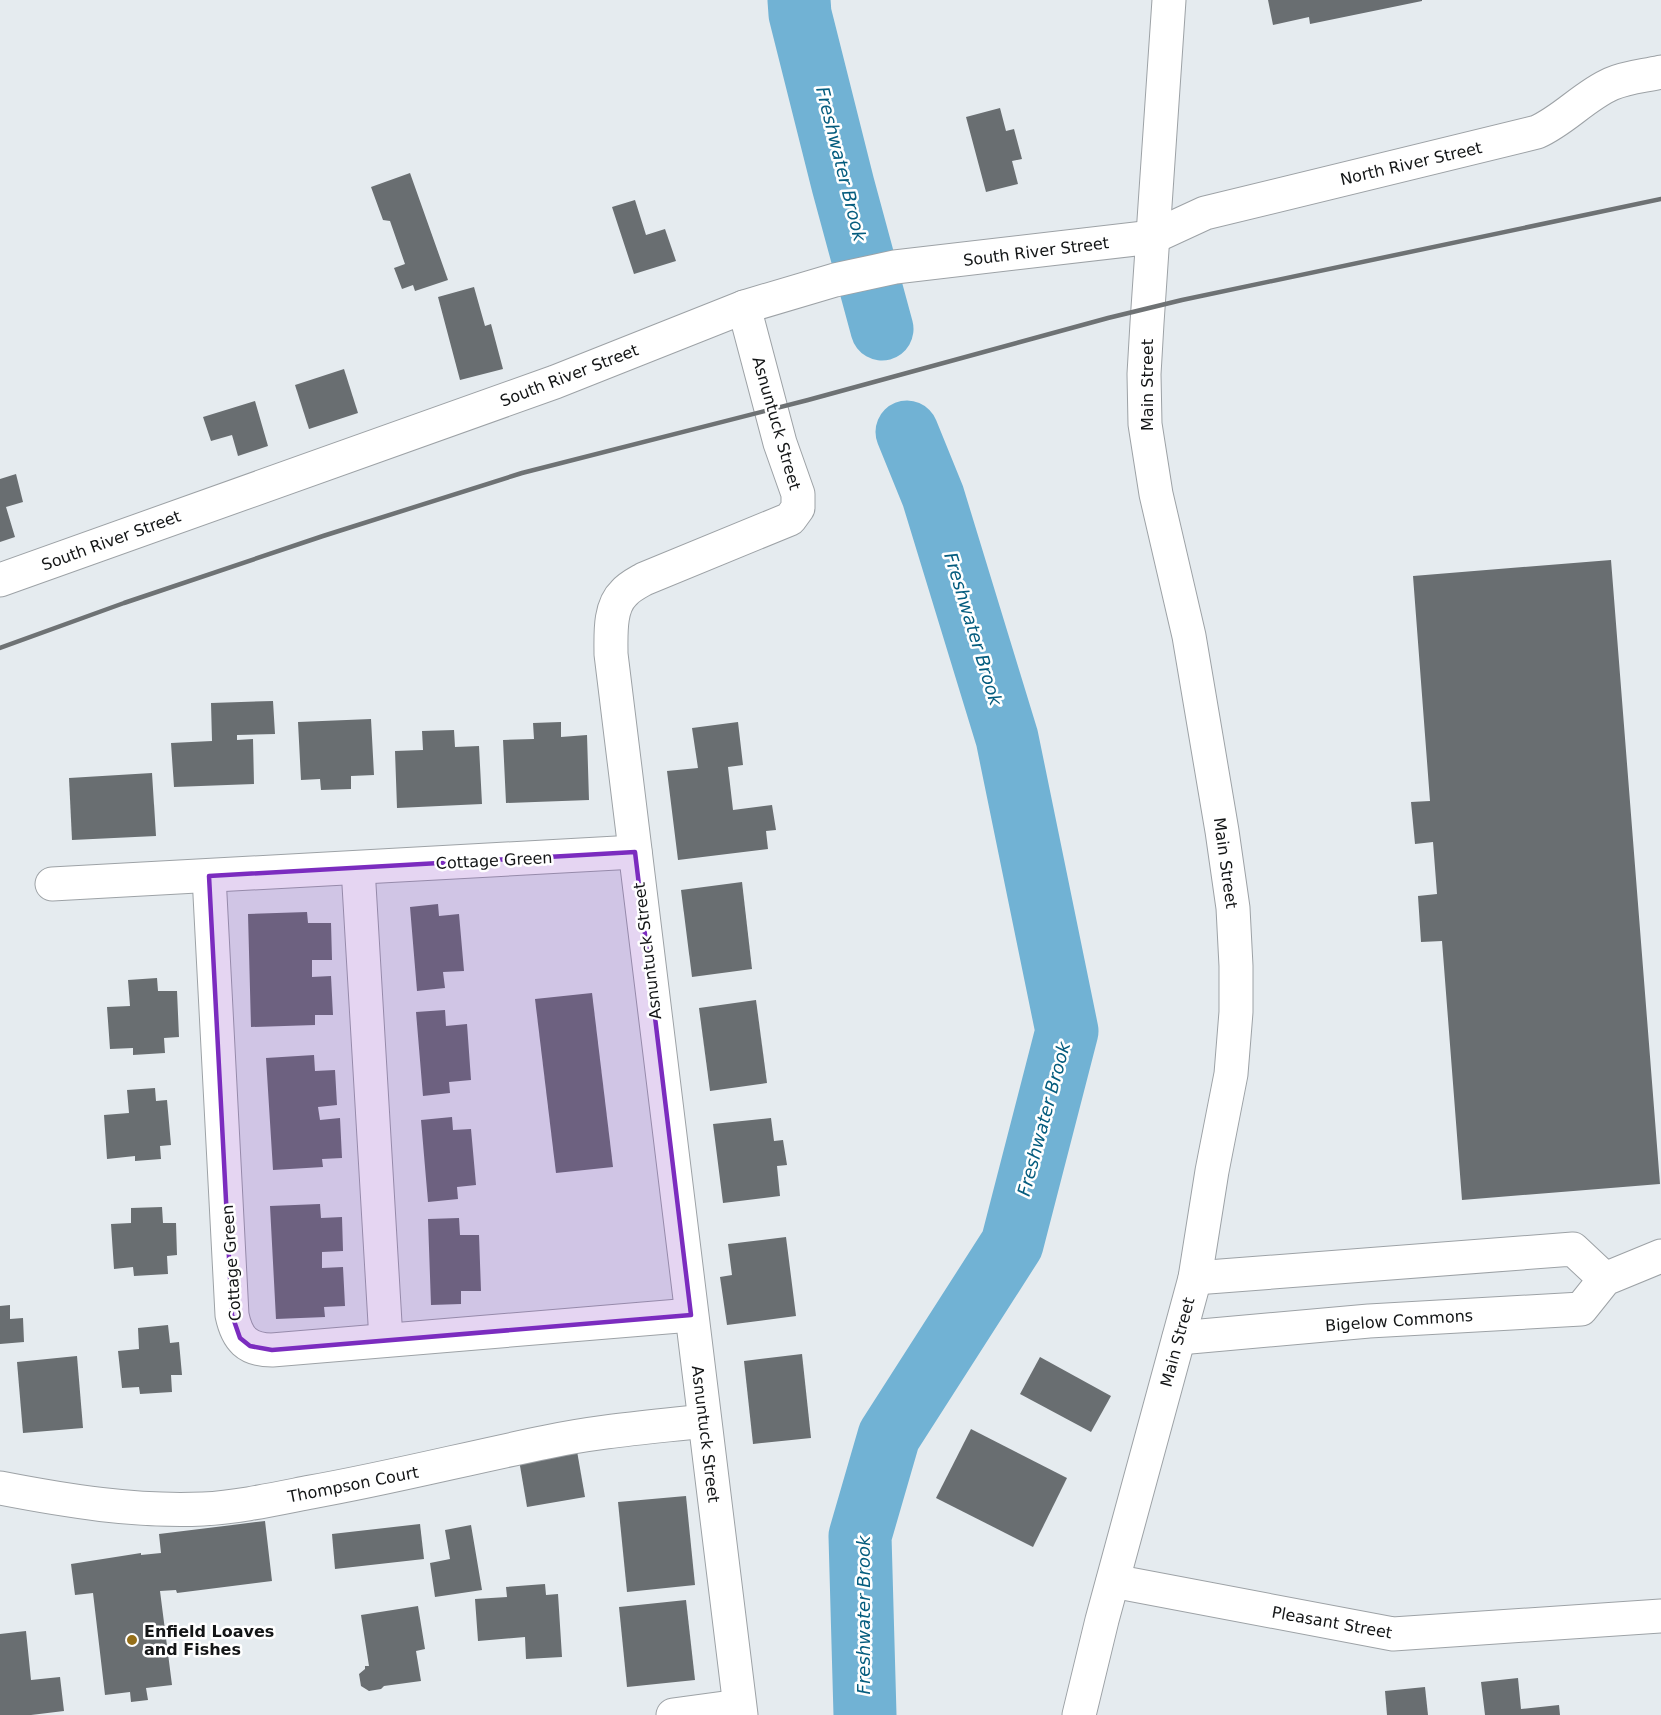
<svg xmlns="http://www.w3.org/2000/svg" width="1661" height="1715" font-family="'DejaVu Sans',sans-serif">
	<rect width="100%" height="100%" fill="#e5ebef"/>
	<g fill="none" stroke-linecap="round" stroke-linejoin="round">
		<!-- river -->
		<g stroke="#71b2d4" stroke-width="63">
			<polyline points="799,0 800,14 843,185 882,329"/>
			<polyline points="865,1715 860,1536 889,1436 1012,1244 1067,1031 1007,738 933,496 907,432"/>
		</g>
	</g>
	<!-- building -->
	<g fill="#696e71">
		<polygon points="1268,0 1422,0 1422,1 1310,24 1309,17 1273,25"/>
		<polygon points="1000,108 1006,131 1014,129 1022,159 1012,161 1018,184 986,192 966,117"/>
		<polygon points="410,173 448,280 415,291 413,285 402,289 394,268 405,264 390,221 383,220 371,187"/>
		<polygon points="635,200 646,235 665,229 676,261 634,274 612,207"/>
		<polygon points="474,287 485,326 491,324 503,369 460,380 438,297"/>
		<polygon points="344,369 358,413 309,429 295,385"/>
		<polygon points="255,401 268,446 238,456 232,435 211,441 203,417"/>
		<polygon points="16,474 23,502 6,507 15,537 0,542 0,479"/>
		<polygon points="1611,560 1660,1184 1462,1200 1442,941 1421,942 1418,896 1437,894 1433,842 1415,844 1411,802 1430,801 1413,576"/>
		<polygon points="273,701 275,734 237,735 237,740 253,739 254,784 174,787 171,743 212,741 211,703"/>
		<polygon points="371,719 374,775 351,776 351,789 321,790 320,779 301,780 298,722"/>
		<polygon points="561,722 561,737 587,735 589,800 506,803 503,740 534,739 533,723"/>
		<polygon points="738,722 743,765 728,767 733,810 772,805 776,830 766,831 768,849 678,860 667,771 698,768 692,728"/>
		<polygon points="454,730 455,747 479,746 482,804 397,808 395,751 423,750 422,731"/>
		<polygon points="152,773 156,836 72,840 69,778"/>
		<polygon points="742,882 752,969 692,977 681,890"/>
		<polygon points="438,904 439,916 459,914 464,971 443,972 445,988 417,991 410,907"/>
		<polygon points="307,912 308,923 331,923 332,960 312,960 312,977 331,976 333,1015 315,1015 315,1025 251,1027 248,914"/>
		<polygon points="157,978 158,991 177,991 179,1037 164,1038 165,1053 133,1055 133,1048 110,1049 107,1007 130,1006 128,980"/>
		<polygon points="592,993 613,1167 556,1173 535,999"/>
		<polygon points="756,1000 767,1083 710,1091 699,1008"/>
		<polygon points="445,1010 446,1026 467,1024 471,1080 449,1082 450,1093 423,1096 416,1012"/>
		<polygon points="314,1055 315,1071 335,1070 337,1105 318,1107 320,1120 340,1118 342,1158 322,1159 323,1167 273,1170 266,1058"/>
		<polygon points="155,1088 156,1101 167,1100 171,1145 160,1146 161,1159 135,1161 135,1156 107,1159 104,1115 129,1113 127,1090"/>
		<polygon points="452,1117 453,1130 471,1129 476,1185 457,1187 458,1199 428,1202 421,1120"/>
		<polygon points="771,1118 774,1141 783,1140 787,1165 777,1166 780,1196 723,1203 713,1124"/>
		<polygon points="320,1204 321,1218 342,1217 343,1251 322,1252 322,1268 343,1267 345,1306 324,1307 325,1317 276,1319 270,1206"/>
		<polygon points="162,1207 163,1223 176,1223 177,1255 167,1256 168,1274 134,1276 133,1267 114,1269 111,1224 131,1223 131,1208"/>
		<polygon points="459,1218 460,1235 479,1235 481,1291 461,1291 461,1304 431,1305 428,1219"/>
		<polygon points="786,1237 796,1316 727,1325 720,1277 732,1275 728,1244"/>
		<polygon points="10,1305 10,1319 23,1318 24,1342 0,1344 0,1306"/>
		<polygon points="168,1325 170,1343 179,1342 182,1375 171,1375 172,1392 140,1394 139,1387 122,1388 118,1351 139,1349 138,1328"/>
		<polygon points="802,1354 811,1438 753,1444 744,1361"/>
		<polygon points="77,1356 83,1428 23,1433 17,1362"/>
		<polygon points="1040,1357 1111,1396 1091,1432 1020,1394"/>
		<polygon points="971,1429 1067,1478 1033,1547 936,1498"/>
		<polygon points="577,1451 585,1497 527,1507 519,1460"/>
		<polygon points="686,1496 695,1585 627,1592 618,1502"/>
		<polygon points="265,1521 272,1581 177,1593 176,1590 160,1591 172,1685 146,1688 148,1700 131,1702 130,1692 105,1695 93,1593 75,1595 71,1564 141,1553 141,1555 161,1553 159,1534"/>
		<polygon points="420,1524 424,1559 335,1569 332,1534"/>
		<polygon points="471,1525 482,1590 435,1597 430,1563 450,1559 445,1530"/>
		<polygon points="545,1584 546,1595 558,1594 562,1657 526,1659 525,1637 478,1641 475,1599 507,1597 506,1587"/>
		<polygon points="686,1600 695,1680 627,1687 619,1607"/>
		<polygon points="418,1606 425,1649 416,1651 421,1681 384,1686 381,1689 369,1691 361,1686 359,1674 365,1669 365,1666 369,1666 361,1615"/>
		<polygon points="26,1631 31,1680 60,1677 64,1711 31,1715 0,1715 0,1634"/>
		<polygon points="1518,1678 1521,1709 1559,1705 1560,1715 1485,1715 1481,1682"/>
		<polygon points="1425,1687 1428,1715 1387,1715 1385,1691"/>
	</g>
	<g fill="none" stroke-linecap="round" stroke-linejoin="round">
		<defs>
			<g id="minor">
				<path d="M0 580 555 382 744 307 835 280 895 267 1153 237 1205 213 1537 132C1564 120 1584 96 1611 84 1627 77 1644 76 1661 72"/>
				<polyline points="358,868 386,1340"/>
				<path d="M209 876 232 1315C237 1339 247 1350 272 1350L691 1315"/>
				<polyline points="52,884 635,852"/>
				<polyline points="1195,1278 1573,1249 1605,1279"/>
				<polyline points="1179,1338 1369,1321 1581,1309 1605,1279 1661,1256"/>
				<path d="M0 1488C67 1501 135 1512 203 1509 239 1507 275 1499 311 1492 390 1478 468 1458 547 1442 598 1431 652 1427 704 1421"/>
				<polyline points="1113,1581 1393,1634 1661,1616"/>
				<polyline points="673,1715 739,1706"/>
				<path d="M741 1715 611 654C611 635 609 607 624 593 629 587 637 583 644 579L790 519 798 508V494L780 443 744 307"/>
				<polyline points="1079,1715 1102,1620 1195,1278 1212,1171 1231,1074 1236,1012 1236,966 1233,908 1222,831 1189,636 1156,494 1145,424 1144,374 1147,323 1169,0"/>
			</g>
		</defs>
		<!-- minor casing -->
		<use href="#minor" stroke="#9da2a6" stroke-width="35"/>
		<!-- minor -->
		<use href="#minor" stroke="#fff" stroke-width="33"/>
		<!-- rail -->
		<polyline stroke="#6e7274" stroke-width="4.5" points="0,648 124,603 323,536 522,473 808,400 1108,318 1182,300 1661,199"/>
	</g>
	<!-- marked area -->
	<path fill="#7b2cbf" fill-opacity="0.2" stroke="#7b2cbf" stroke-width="4.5" stroke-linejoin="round" d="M635 852 691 1315 272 1350 250 1346 240 1338 232 1315 209 876Z"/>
	<!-- markers -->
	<circle fill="#956f19" stroke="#fff" stroke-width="2" cx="132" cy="1640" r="6"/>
	<g text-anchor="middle" stroke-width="5" stroke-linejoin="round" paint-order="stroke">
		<!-- street labels -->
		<g font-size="16" fill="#131516" stroke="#fff">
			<text transform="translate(1411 163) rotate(-13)" y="6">North River Street</text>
			<text transform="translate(1036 251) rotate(-7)" y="6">South River Street</text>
			<text transform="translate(569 375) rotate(-21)" y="6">South River Street</text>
			<text transform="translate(1147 385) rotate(-90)" y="6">Main Street</text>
			<text transform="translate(777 423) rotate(74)" y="6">Asnuntuck Street</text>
			<text transform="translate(111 540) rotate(-20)" y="6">South River Street</text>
			<text transform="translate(494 860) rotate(-3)" y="6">Cottage Green</text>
			<text transform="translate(1226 863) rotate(82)" y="6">Main Street</text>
			<text transform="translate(647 951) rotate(-97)" y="6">Asnuntuck Street</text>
			<text transform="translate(231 1263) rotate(-94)" y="6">Cottage Green</text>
			<text transform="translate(1399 1320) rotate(-4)" y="6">Bigelow Commons</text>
			<text transform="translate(1177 1342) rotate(-75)" y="6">Main Street</text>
			<text transform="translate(706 1434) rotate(83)" y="6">Asnuntuck Street</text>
			<text transform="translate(353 1484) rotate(-11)" y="6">Thompson Court</text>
			<text transform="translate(1332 1622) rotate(10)" y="6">Pleasant Street</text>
		</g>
		<!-- poi labels -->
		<g font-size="16" font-weight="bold" fill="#131516" stroke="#fff" text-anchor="start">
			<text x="144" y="1637">Enfield Loaves<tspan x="144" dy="18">and Fishes</tspan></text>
		</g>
		<!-- water labels -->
		<g font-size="18" font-style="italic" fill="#045c7e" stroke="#fff">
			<text transform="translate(841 164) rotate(76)" y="6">Freshwater Brook</text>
			<text transform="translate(973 629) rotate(73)" y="6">Freshwater Brook</text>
			<text transform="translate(1044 1119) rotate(-75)" y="6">Freshwater Brook</text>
			<text transform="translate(864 1615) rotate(-90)" y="6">Freshwater Brook</text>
		</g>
	</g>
</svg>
